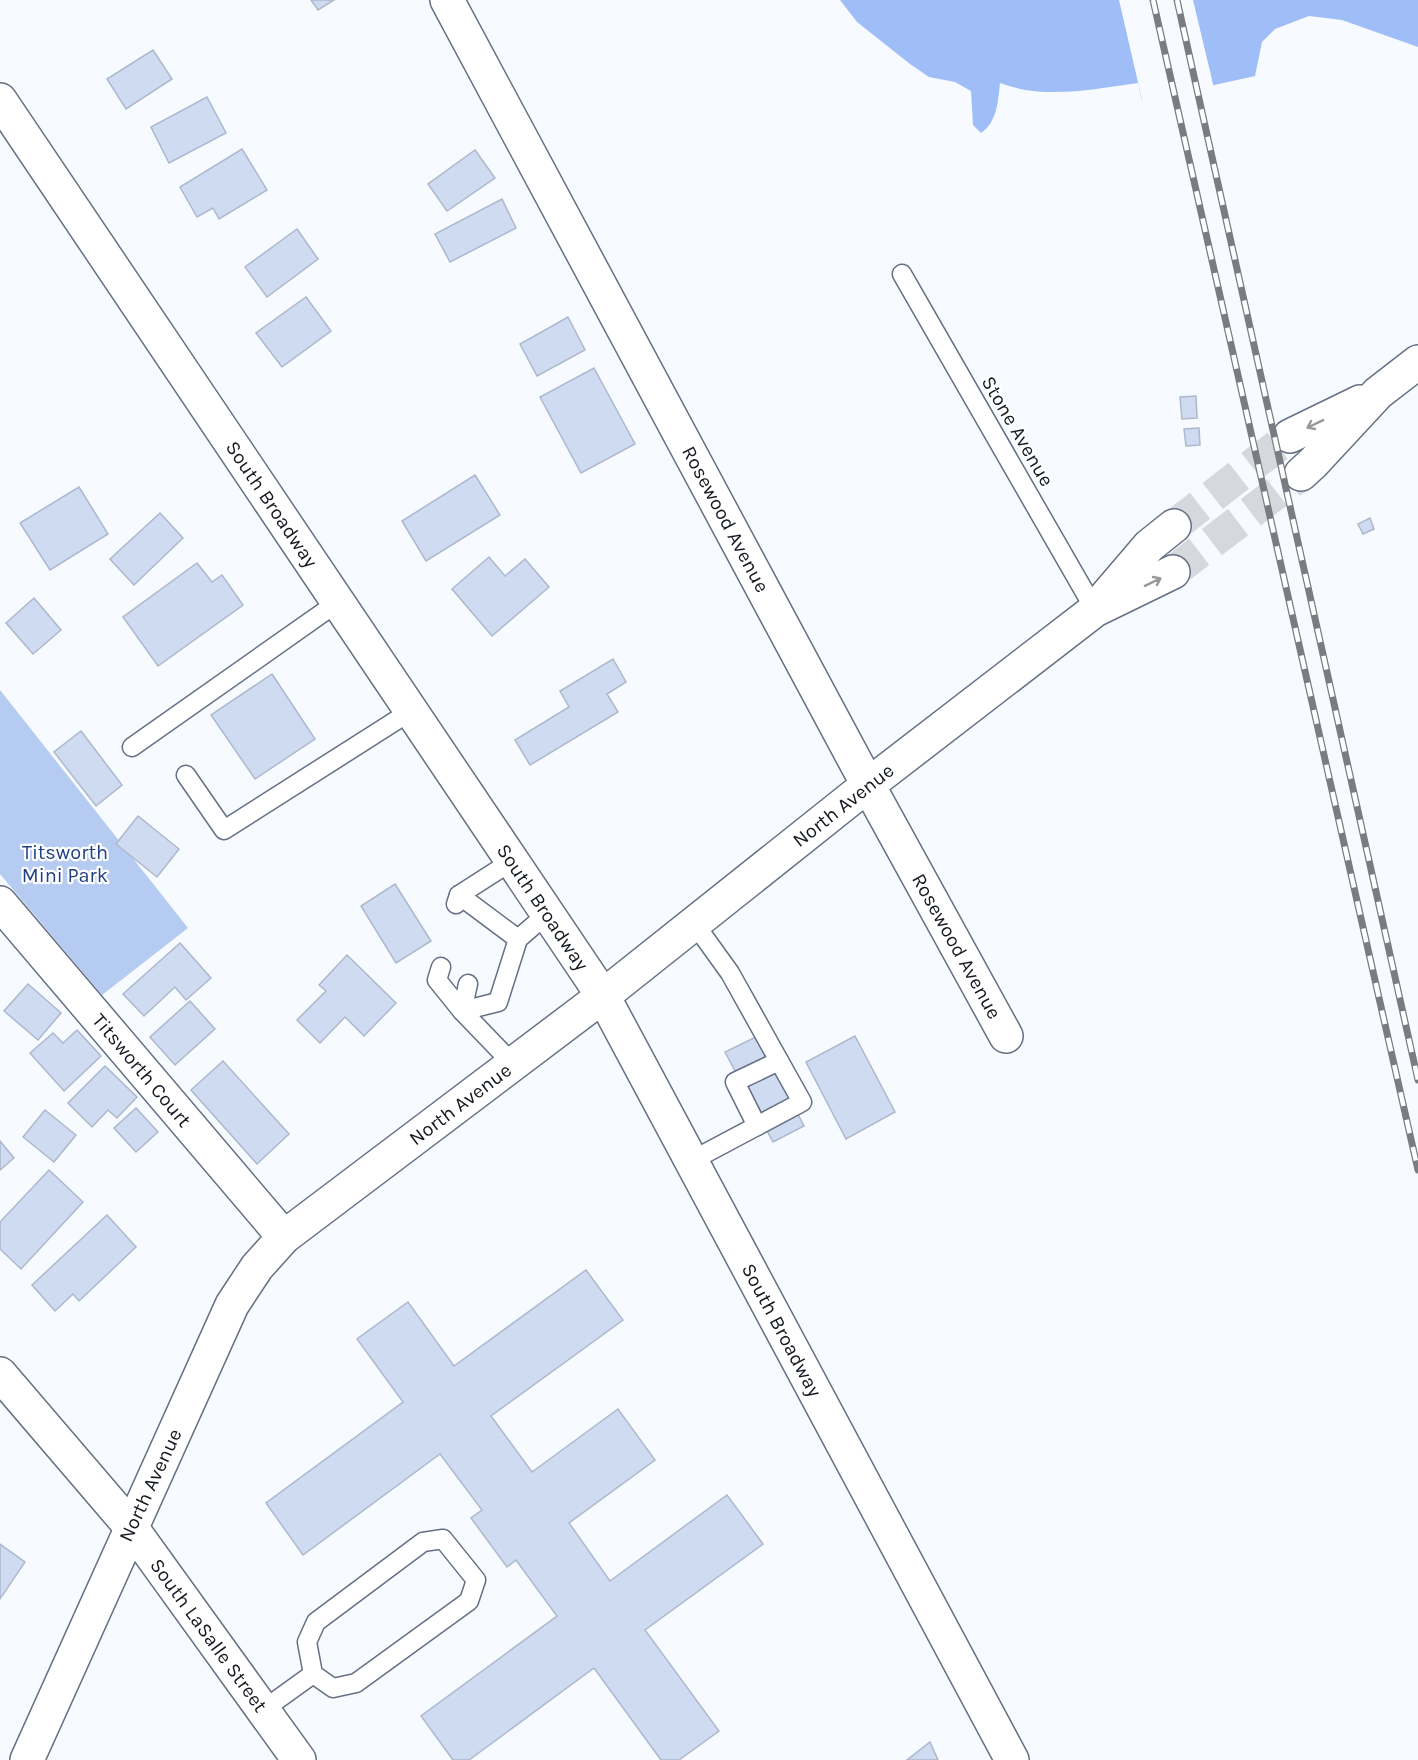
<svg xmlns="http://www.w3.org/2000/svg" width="1418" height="1760" font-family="Karla,sans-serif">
	<rect width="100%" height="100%" fill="#f7fafe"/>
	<!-- green -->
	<polygon fill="#b5cbf2" points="0,690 188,928 102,995 0,874"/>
	<!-- water -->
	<path fill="#9fbef7" d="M840 0H1418V47L1342 20 1309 16 1275 29 1262 42 1255 76 1142 101 1138 83C1092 89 1045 100 1000 83 998 102 997 122 981 133L973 125 971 91 955 82 929 77 910 64 857 22Z"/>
	<!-- pier -->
	<polygon fill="#f7fafe" points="1119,0 1193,0 1214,88 1143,104"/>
	<!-- building -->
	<g fill="#cfdbf1" stroke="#acb8cd" stroke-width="1.5">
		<polygon points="311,0 334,0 318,10"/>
		<polygon points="153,50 172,79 126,109 107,79"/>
		<polygon points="207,97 226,133 169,163 151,127"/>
		<polygon points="242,149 267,190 219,219 213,208 197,217 180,187"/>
		<polygon points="475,150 495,178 447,211 428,184"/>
		<polygon points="502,199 516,228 450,262 435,234"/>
		<polygon points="297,229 318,259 267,297 245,267"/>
		<polygon points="306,297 331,331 282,367 256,333"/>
		<polygon points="568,317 585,350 537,376 520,344"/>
		<polygon points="594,368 635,444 581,473 540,397"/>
		<polygon points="1196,396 1197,418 1182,419 1180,397"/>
		<polygon points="1199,428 1200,445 1186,446 1184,429"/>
		<polygon points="475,475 500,515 426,561 402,521"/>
		<polygon points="79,487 108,534 50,570 20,523"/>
		<polygon points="160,513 183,538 134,585 110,559"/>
		<polygon points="1370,518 1374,529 1363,534 1358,524"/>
		<polygon points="489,557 505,576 525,559 549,587 492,636 452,589"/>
		<polygon points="197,563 212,582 222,575 243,605 158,666 123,617"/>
		<polygon points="34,598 61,630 33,654 6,623"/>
		<polygon points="613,659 626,682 607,694 618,712 530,765 515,740 569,707 560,691"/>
		<polygon points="272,674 315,739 255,779 211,715"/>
		<polygon points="81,731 122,785 96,806 54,752"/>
		<polygon points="138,816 179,849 157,877 116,844"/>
		<polygon points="395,884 431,941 396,963 361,906"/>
		<polygon points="180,943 211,978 186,1000 175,987 144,1016 123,994"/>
		<polygon points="347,955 396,1003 364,1036 345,1017 320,1043 297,1020 326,991 319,985"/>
		<polygon points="28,984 61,1013 38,1040 4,1011"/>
		<polygon points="190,1001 215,1029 175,1065 150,1037"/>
		<polygon points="77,1030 101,1056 64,1091 30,1053 53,1033 63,1043"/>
		<polygon points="758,1036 804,1126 773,1142 725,1052"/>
		<polygon points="855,1036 895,1112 846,1139 806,1062"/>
		<polygon points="223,1061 289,1134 257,1164 191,1090"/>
		<polygon points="105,1066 137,1097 117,1118 108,1110 92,1127 68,1103"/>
		<polygon points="136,1108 158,1132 136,1152 114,1128"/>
		<polygon points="45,1110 76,1135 54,1162 23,1137"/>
		<polygon points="0,1141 14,1158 0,1170"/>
		<polygon points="49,1170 83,1202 21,1269 0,1249 0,1222"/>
		<polygon points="107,1215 136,1247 79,1301 73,1294 55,1311 32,1285"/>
		<polygon points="586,1270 623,1320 491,1416 532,1472 618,1409 655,1460 569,1523 610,1581 727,1495 763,1544 645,1630 719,1731 679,1760 661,1760 594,1668 469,1760 453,1760 421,1716 557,1616 516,1560 507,1567 471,1518 482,1510 440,1454 303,1555 266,1503 403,1402 357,1339 408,1302 454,1366"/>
		<polygon points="0,1544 25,1562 0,1599"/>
		<polygon points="930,1742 938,1760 907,1760"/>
	</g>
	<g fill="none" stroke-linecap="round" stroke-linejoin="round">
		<!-- tertiary-tunnel -->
		<g stroke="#d5d8dd" stroke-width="33" stroke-dasharray="33 16" stroke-linecap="butt">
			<polyline points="1174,526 1290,436"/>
			<polyline points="1173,572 1301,474"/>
		</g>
		<defs>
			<g id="service">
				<polyline points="902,274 1095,610"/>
				<polyline points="132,747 338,602"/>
				<polyline points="186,775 224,830 411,711"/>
				<polyline points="459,895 518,939"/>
				<polyline points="456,904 459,895 512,861"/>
				<polyline points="441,967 437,980 462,1011 513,1064"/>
				<polyline points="468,984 462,1011 498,1002 518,939 547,914"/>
				<polyline points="757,1126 735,1082 779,1061"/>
				<polyline points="691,1161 802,1102 730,973 694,923"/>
				<polyline points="263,1710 313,1674 307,1642 316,1622 423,1542 443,1539 476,1580 469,1601 356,1683 333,1688 313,1674"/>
			</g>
			<g id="minor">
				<polyline points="447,0 868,785 1006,1036"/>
				<polyline points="0,903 284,1237"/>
				<polyline points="0,1374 131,1527 299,1760"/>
				<polyline points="27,1760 232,1305 257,1267 284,1237 603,996"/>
			</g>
			<g id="tertiary">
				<polyline points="0,100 603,996 1012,1760"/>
				<polyline points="1290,436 1360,402"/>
				<polyline points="1301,474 1313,463 1378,393 1418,362"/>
				<polyline points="1102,601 1149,546 1174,526"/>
				<polyline points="603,996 868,785 1095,610 1173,572"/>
			</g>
		</defs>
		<!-- service casing -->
		<use href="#service" stroke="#657084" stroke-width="21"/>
		<!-- minor casing -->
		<use href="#minor" stroke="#657084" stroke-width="36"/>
		<!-- tertiary casing -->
		<use href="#tertiary" stroke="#657084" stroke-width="36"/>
		<!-- service -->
		<use href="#service" stroke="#fff" stroke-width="18"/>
		<!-- minor -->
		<use href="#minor" stroke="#fff" stroke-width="33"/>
		<!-- tertiary -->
		<use href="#tertiary" stroke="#fff" stroke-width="33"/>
		<defs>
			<g id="rail">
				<polyline points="1153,0 1418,1170"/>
				<polyline points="1177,0 1418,1080"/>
			</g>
		</defs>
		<!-- rail casing -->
		<use href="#rail" stroke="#797c82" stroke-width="7"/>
		<!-- rail -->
		<use href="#rail" stroke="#fff" stroke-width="4.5" stroke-dasharray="14" stroke-linecap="butt"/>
	</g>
	<!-- one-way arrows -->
	<defs><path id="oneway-shaft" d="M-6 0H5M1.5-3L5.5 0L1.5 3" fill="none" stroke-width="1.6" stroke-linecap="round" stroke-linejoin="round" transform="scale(1.5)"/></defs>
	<g stroke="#96989b">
		<use href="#oneway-shaft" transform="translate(1315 424) rotate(154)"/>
		<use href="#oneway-shaft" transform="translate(1153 582) rotate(-26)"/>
	</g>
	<g text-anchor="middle" stroke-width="4.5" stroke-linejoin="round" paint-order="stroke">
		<!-- street labels -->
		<g font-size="20" fill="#151921" stroke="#fff">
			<text transform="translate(1018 431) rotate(60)" y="7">Stone Avenue</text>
			<text transform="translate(272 504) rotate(56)" y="7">South Broadway</text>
			<text transform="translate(726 519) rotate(62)" y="7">Rosewood Avenue</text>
			<text transform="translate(843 805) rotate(-38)" y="7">North Avenue</text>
			<text transform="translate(543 907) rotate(56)" y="7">South Broadway</text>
			<text transform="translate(957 946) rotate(61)" y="7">Rosewood Avenue</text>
			<text transform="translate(142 1070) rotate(50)" y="7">Titsworth Court</text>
			<text transform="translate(460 1104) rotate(-37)" y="7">North Avenue</text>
			<text transform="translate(782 1330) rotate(62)" y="7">South Broadway</text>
			<text transform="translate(150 1485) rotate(-65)" y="7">North Avenue</text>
			<text transform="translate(209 1635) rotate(54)" y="7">South LaSalle Street</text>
		</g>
		<!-- park labels -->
		<g font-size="20" fill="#214184" stroke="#fff">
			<text x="65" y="859">Titsworth<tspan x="65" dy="23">Mini Park</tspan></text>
		</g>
	</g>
</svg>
